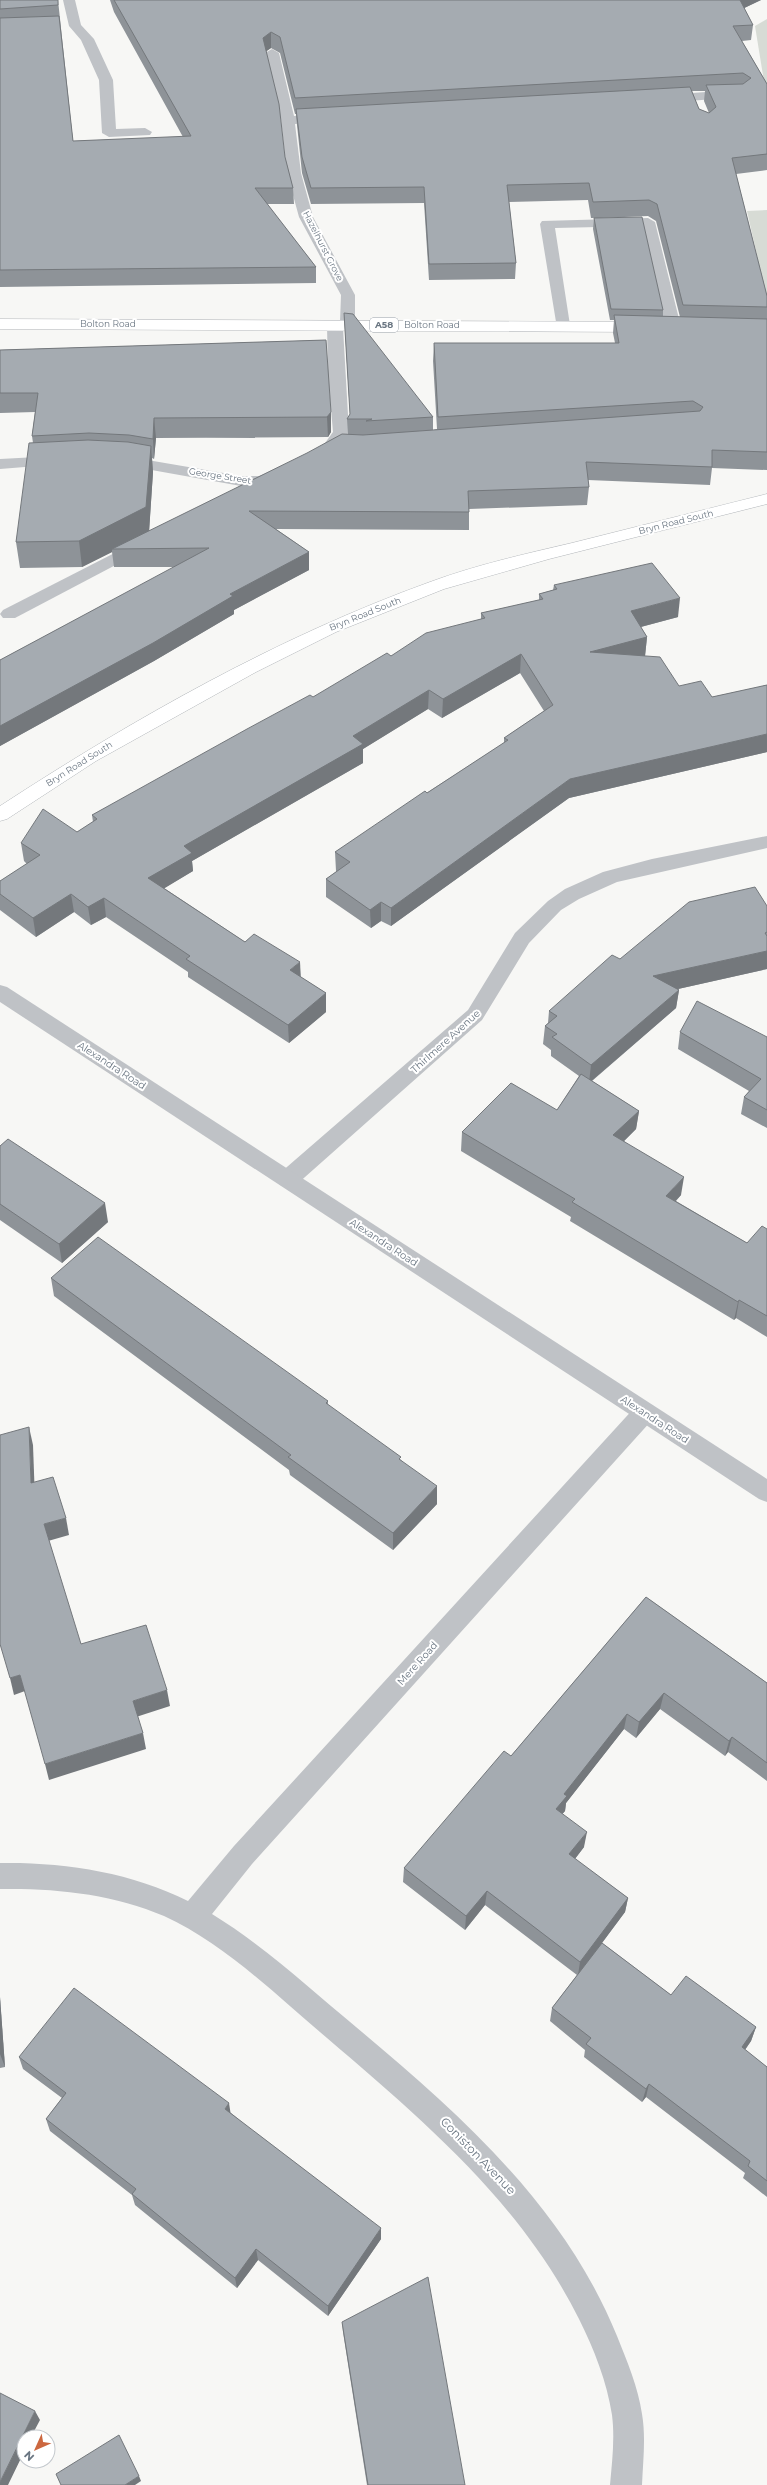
<svg xmlns="http://www.w3.org/2000/svg" width="767" height="2485" font-family="Montserrat,sans-serif">
	<rect width="100%" height="100%" fill="#f7f7f5"/>
	<!-- green -->
	<g fill="#d7dbd5">
		<polygon points="767,19 767,100 755,26"/>
		<polygon points="767,210 767,300 747,211"/>
	</g>
	<g fill="none" stroke-linecap="round" stroke-linejoin="round">
		<defs>
			<path id="secondary" d="M767 494V504L549 559 444 589 336 632 256 672 96 761 7 819 0 821V806C135 718 278 637 430 582 476 565 525 554 572 543 637 527 702 510 767 494Z"/>
			<polygon id="primary" points="0,319 643,322 651,327 643,332 0,329"/>
		</defs>
		<!-- secondary casing -->
		<use href="#secondary" stroke="#b2b6ba" stroke-width="1"/>
		<!-- primary casing -->
		<use href="#primary" stroke="#b3b6ba" stroke-width="1"/>
		<!-- service -->
		<g fill="#bfc2c6" fill-rule="evenodd">
			<polygon points="648,218 655,222 681,327 678,330 668,330 665,327 642,226 555,228 570,325 567,328 557,328 540,224 542,221"/>
			<polygon points="140,540 146,541 148,545 146,549 15,618 3,618 0,614 3,610"/>
		</g>
		<!-- minor -->
		<g fill="#bfc2c6" fill-rule="evenodd">
			<polygon points="63,0 75,0 81,25 94,39 113,80 116,129 145,128 152,132 150,135 109,137 102,133 99,80 81,40 69,26"/>
			<polygon points="272,49 279,53 294,116 326,114 333,118 326,122 295,124 301,173 313,217 355,295 355,325 352,328 343,328 349,432 332,456 318,463 310,458 320,450 333,432 328,375 327,325 330,322 340,322 341,295 299,217 287,173 281,120 265,53"/>
			<polygon points="734,90 741,94 739,97 664,103 657,99 664,95"/>
			<polygon points="56,456 64,461 62,464 0,469 0,459"/>
			<polygon points="124,456 241,476 259,476 279,469 287,474 285,477 267,484 241,486 118,464 116,461"/>
			<polygon points="767,836 767,848 617,882 579,899 561,910 529,943 482,1020 296,1185 288,1187 280,1185 277,1179 280,1173 468,1010 515,933 548,901 565,889 603,872 652,859"/>
			<path d="M644 1403 652 1406 656 1413 652 1420 252 1864 212 1914C264 1946 309 1988 356 2027 461 2115 564 2206 617 2336 627 2361 638 2387 642 2414 646 2437 643 2461 642 2485H610C612 2462 615 2439 612 2415 607 2382 594 2349 579 2319 521 2203 424 2121 327 2038 276 1995 225 1944 164 1916 113 1894 55 1888 0 1889V1863C64 1862 130 1872 188 1901L234 1846 636 1406Z"/>
		</g>
		<!-- tertiary -->
		<polygon fill="#bfc2c6" fill-rule="evenodd" points="0,985 7,987 767,1479 767,1502 759,1499 0,1002"/>
		<!-- secondary -->
		<use href="#secondary" fill="#fff" fill-rule="evenodd"/>
		<!-- primary -->
		<use href="#primary" fill="#fff" fill-rule="evenodd"/>
	</g>
	<!-- wall -->
	<g fill="#8e9398" fill-rule="evenodd">
		<path d="M0 0H58L73 141 183 137 114 12 110 0H761L744 8 753 25 751 40 742 41 767 84V170L736 174 767 296V470L712 468 710 485 588 480 589 487 587 505 469 509V530L276 529 309 552V570L234 610V614L154 661 0 746V660L175 567H114L112 552 82 567 20 568 16 542 33 443 32 436 35 412 0 413V350L326 340 331 432 328 437 156 438 154 459 152 458 153 472 149 531 348 434 347 419 350 415 345 331 344 313 433 417V430L437 429 433 361 434 343H615L613 333 614 320H610L593 229 594 218H591L588 200 509 202 516 263 515 279 429 280 424 203 311 204 302 173 297 125 296 114H295L280 53 271 48 266 51 285 157 293 188 294 204H267L316 267V283L0 287ZM692 91H705L704 101 709 113 699 109ZM648 216 656 221 680 317 663 316V310L601 218Z"/>
		<polygon points="554,585 678,617 641,627 647,637 645,656 679,686 712,697 767,685 767,752 569,798 391,926 381,921 371,928 326,897 326,879 337,871 336,871 335,852 504,743 504,738 544,711 520,673 442,718 428,709 363,749 363,763 192,861 193,871 164,888 245,942 326,993 326,1012 289,1043 188,977 188,972 106,917 91,925 74,912 36,937 0,910 0,881 27,864 24,861 21,843 77,832 93,822 92,815 391,656 481,619 481,613 539,600 539,594 553,590"/>
		<polygon points="767,906 767,969 678,989 679,990 676,1008 592,1081 639,1111 636,1129 624,1141 681,1195 676,1201 747,1243 767,1229 767,1337 736,1318 734,1320 570,1221 571,1217 461,1151 462,1132 557,1110 579,1076 551,1056 551,1050 543,1044 545,1026 548,1023 549,1011 620,959"/>
		<polygon points="680,1032 767,1037 767,1128 741,1114 744,1097 749,1091 678,1049"/>
		<polygon points="0,1146 108,1222 62,1263 0,1220"/>
		<polygon points="51,1278 328,1401 328,1405 401,1460 437,1504 393,1550 290,1475 289,1470 54,1296"/>
		<polygon points="646,1597 767,1683 767,1781 728,1752 725,1756 660,1709 636,1738 624,1729 566,1803 565,1811 562,1814 584,1847 575,1859 628,1898 625,1912 602,1943 671,1995 756,2027 751,2041 745,2050 767,2067 767,2197 743,2178 745,2173 646,2097 642,2102 584,2057 585,2050 550,2021 552,2008 577,1975 485,1905 465,1930 403,1882 404,1868 511,1756"/>
		<polygon points="0,1997 5,2067 0,2068"/>
		<polygon points="19,2057 231,2113 381,2239 328,2316 258,2260 237,2288 135,2205 132,2195 50,2131 46,2119 62,2098 23,2069"/>
		<polygon points="342,2322 465,2485 367,2485 343,2332"/>
	</g>
	<!-- shaded-wall -->
	<g fill="#74787c">
		<polygon points="737,0 761,0 736,12"/>
		<polygon points="271,32 271,48 264,53 263,38"/>
		<polygon points="331,412 331,432 328,437 327,417"/>
		<polygon points="154,418 156,438 154,459 153,439"/>
		<polygon points="151,446 153,472 149,533 112,549 112,552 82,567 79,541"/>
		<polygon points="309,552 309,570 234,610 234,614 154,661 0,746 0,726 230,594"/>
		<polygon points="680,598 678,617 629,630 631,611"/>
		<polygon points="647,637 645,656 590,652"/>
		<polygon points="521,654 520,673 442,718 443,699"/>
		<polygon points="429,690 428,709 363,749 363,763 192,861 193,871 150,897 148,878 184,846 353,736"/>
		<polygon points="767,734 767,752 569,798 391,926 391,908 570,779"/>
		<polygon points="71,894 74,912 36,937 33,918"/>
		<polygon points="104,898 106,917 91,925 88,907"/>
		<polygon points="381,902 381,921 371,928 370,910"/>
		<polygon points="767,951 767,969 651,995 653,976"/>
		<polygon points="300,962 301,980 290,970"/>
		<polygon points="679,990 676,1008 589,1083 591,1065"/>
		<polygon points="326,993 326,1012 289,1043 288,1025"/>
		<polygon points="639,1111 636,1129 611,1154 613,1135"/>
		<polygon points="684,1177 681,1195 663,1214 666,1196"/>
		<polygon points="105,1203 108,1222 62,1263 59,1244"/>
		<polygon points="739,1300 736,1318 734,1320 738,1302"/>
		<polygon points="29,1427 33,1445 35,1500 31,1483"/>
		<polygon points="437,1486 437,1504 393,1550 393,1533"/>
		<polygon points="66,1518 69,1535 48,1541 44,1524"/>
		<polygon points="20,1675 25,1691 14,1695 10,1678"/>
		<polygon points="167,1690 170,1706 136,1717 133,1701"/>
		<polygon points="664,1693 660,1709 636,1738 639,1722"/>
		<polygon points="627,1714 624,1729 566,1803 565,1811 554,1824 556,1809 564,1794"/>
		<polygon points="143,1733 146,1749 49,1780 45,1764"/>
		<polygon points="732,1737 728,1752 725,1756 729,1741"/>
		<polygon points="587,1832 584,1847 567,1869 569,1854"/>
		<polygon points="487,1891 485,1905 465,1930 466,1916"/>
		<polygon points="628,1898 625,1912 578,1975 580,1962"/>
		<polygon points="0,1997 5,2067 0,2054"/>
		<polygon points="756,2027 751,2041 737,2061 742,2047"/>
		<polygon points="649,2084 646,2097 642,2102 646,2089"/>
		<polygon points="229,2103 231,2116 225,2109"/>
		<polygon points="381,2228 381,2239 328,2316 328,2306"/>
		<polygon points="256,2249 258,2260 237,2288 235,2278"/>
		<polygon points="35,2411 40,2420 31,2437 24,2437 24,2452 8,2485 0,2485 0,2482"/>
		<polygon points="139,2476 141,2481 135,2485 125,2485"/>
	</g>
	<!-- building -->
	<g fill="#a5abb1" stroke="#74787c">
		<polygon points="0,0 58,0 58,5 0,9"/>
		<polygon points="114,0 740,0 753,25 733,26 767,84 767,154 732,158 767,296 767,307 683,305 657,204 649,200 593,202 589,183 507,185 516,263 429,264 424,187 311,188 302,157 296,109 690,87 699,109 709,113 716,107 706,85 743,84 751,78 743,73 295,98 280,37 271,32 263,38 279,104 285,157 293,188 255,188 316,267 0,270 0,18 59,16 73,141 191,136"/>
		<polygon points="642,217 663,310 611,309 594,218"/>
		<polygon points="344,313 353,314 433,417 366,421 372,419 347,419 350,414"/>
		<polygon points="614,315 767,319 767,452 712,450 712,467 586,462 589,487 468,491 469,512 249,511 309,552 230,594 233,596 153,643 0,726 0,660 209,548 112,549 307,453 342,434 363,435 700,411 703,407 693,401 438,417 434,343 619,343"/>
		<polygon points="326,340 331,412 327,417 154,418 153,439 129,435 89,433 32,436 38,393 0,393 0,350"/>
		<polygon points="88,440 128,442 151,446 146,507 79,541 16,542 29,443"/>
		<polygon points="652,563 680,598 631,611 647,637 590,652 660,657 679,686 701,681 712,697 767,685 767,734 570,779 391,908 381,902 370,910 326,879 350,862 335,852 425,791 427,793 508,740 504,738 553,705 521,654 443,699 429,690 353,736 363,744 184,846 192,853 148,878 245,942 254,934 300,962 290,970 326,993 288,1025 186,959 190,956 104,898 88,907 71,894 33,918 0,894 0,881 40,855 21,843 43,809 77,832 97,819 92,815 247,729 310,695 313,697 387,653 391,656 426,633 485,618 481,613 543,599 539,594 557,589 554,585"/>
		<polygon points="755,887 767,906 767,932 765,933 767,936 767,951 653,976 679,990 591,1065 552,1037 557,1034 545,1026 557,1016 549,1011 612,955 620,959 689,902"/>
		<polygon points="697,1001 767,1037 767,1110 744,1097 761,1079 680,1032"/>
		<polygon points="581,1074 639,1111 613,1135 684,1177 666,1196 747,1243 762,1226 767,1229 767,1316 739,1300 738,1302 572,1202 575,1199 462,1132 511,1083 557,1110"/>
		<polygon points="8,1139 105,1203 59,1244 0,1204 0,1146"/>
		<polygon points="98,1237 328,1401 326,1403 401,1457 399,1459 437,1486 393,1533 288,1457 291,1455 51,1278"/>
		<polygon points="29,1427 31,1483 53,1477 66,1518 44,1524 81,1644 146,1625 167,1690 133,1701 143,1733 45,1764 20,1675 10,1678 0,1644 0,1435"/>
		<polygon points="646,1597 767,1683 767,1763 732,1737 729,1741 664,1693 639,1722 627,1714 564,1794 567,1796 556,1809 587,1832 569,1854 628,1898 580,1962 487,1891 466,1916 404,1868 504,1751 511,1756"/>
		<polygon points="602,1943 671,1995 686,1976 756,2027 742,2047 767,2067 767,2181 748,2166 750,2161 649,2084 646,2089 586,2044 591,2038 552,2008"/>
		<polygon points="74,1988 229,2103 225,2109 381,2228 328,2306 256,2249 235,2278 132,2194 136,2189 46,2119 66,2093 19,2057"/>
		<polygon points="428,2277 465,2485 368,2485 342,2322"/>
		<polygon points="0,2393 35,2411 0,2482"/>
		<polygon points="119,2435 139,2476 125,2485 61,2485 56,2474"/>
	</g>
	<g text-anchor="middle" stroke-width="4" stroke-linejoin="round" paint-order="stroke">
		<!-- far-street labels -->
		<g font-size="9" fill="#6a7682" stroke="#fff">
			<text transform="translate(323 246) rotate(63)" y="3">Hazelhurst Grove</text>
			<text x="108" y="327">Bolton Road</text>
			<text x="432" y="328">Bolton Road</text>
			<text transform="translate(220 476) rotate(9)" y="3">George Street</text>
			<text transform="translate(676 522) rotate(-14)" y="3">Bryn Road South</text>
			<text transform="translate(365 614) rotate(-22)" y="3">Bryn Road South</text>
			<text transform="translate(79 764) rotate(-32)" y="3">Bryn Road South</text>
		</g>
		<!-- shield labels -->
		<rect fill="#fff" stroke="#979fa8" stroke-width="1" x="370" y="318" width="28" height="14" rx="3"/>
		<g font-size="9" font-weight="bold" fill="#6a7682">
			<text x="384" y="328">A58</text>
		</g>
		<!-- street labels -->
		<g font-size="10" fill="#6a7682" stroke="#fff">
			<text transform="translate(445 1041) rotate(-42)" y="4">Thirlmere Avenue</text>
			<text transform="translate(112 1065) rotate(33)" y="4">Alexandra Road</text>
			<text transform="translate(384 1242) rotate(33)" y="4">Alexandra Road</text>
			<text transform="translate(655 1419) rotate(33)" y="4">Alexandra Road</text>
			<text transform="translate(417 1663) rotate(-48)" y="4">Mere Road</text>
		</g>
		<!-- near-street labels -->
		<g font-size="12" fill="#6a7682" stroke="#fff">
			<text transform="translate(478 2156) rotate(46)" y="4">Coniston Avenue</text>
		</g>
	</g>
	<!-- north arrow -->
	<g transform="translate(36 2449) rotate(225)"><circle r="19" fill="#ffffff" stroke="#c3c8cd"/>
	<path d="M0-3L7 15L0 10L-7 15Z" fill="#cc6840"/>
	<text y="-6" font-size="11" font-weight="bold" text-anchor="middle" fill="#6a7682">N</text>
	</g>
</svg>
